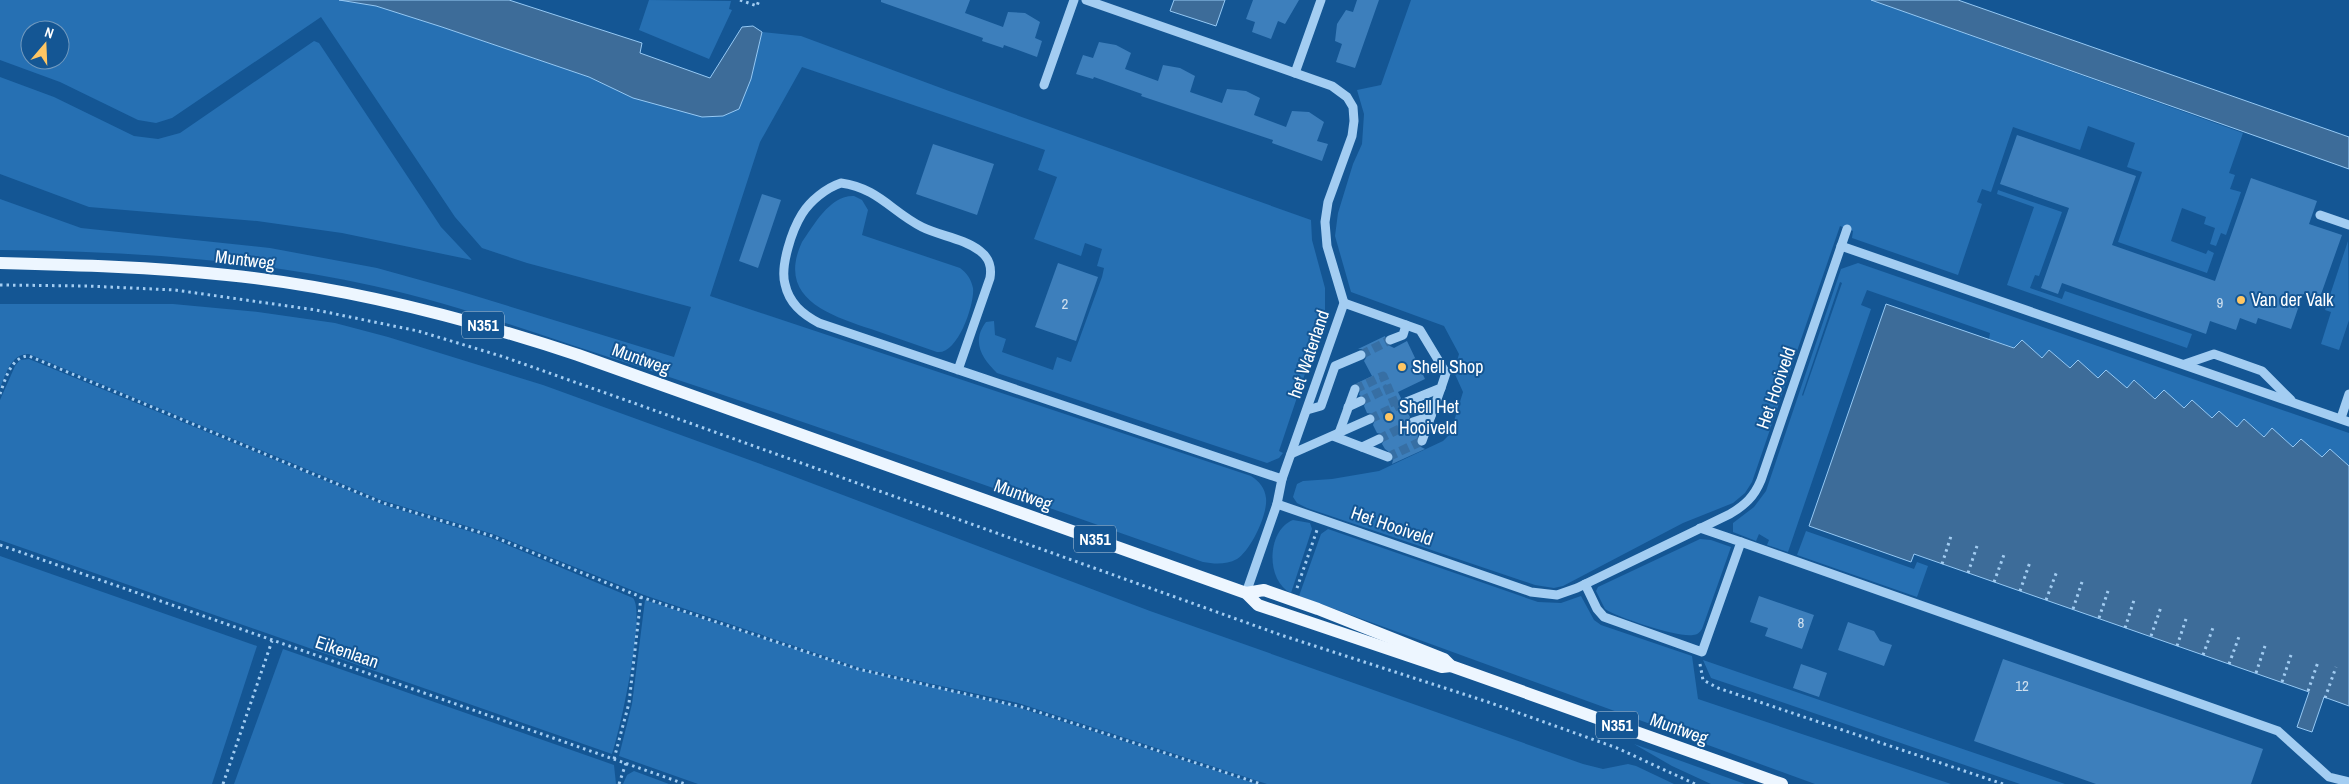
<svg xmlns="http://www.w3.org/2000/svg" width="2349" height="784" font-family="'Archivo Narrow',sans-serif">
	<rect width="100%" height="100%" fill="#145694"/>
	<!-- green -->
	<g fill="#2670b3" fill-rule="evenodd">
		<path d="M0 0H339L376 6 442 27 589 77 633 98 751 79 762 32 801 36 949 91 1311 220 1312 240 1325 288V314L1279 451 1283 453 1279 458 1267 463 997 373C982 358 971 342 986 322L994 321 995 335 1006 339 1002 352 1053 370 1057 357 1071 362 1102 277 1104 268 1097 266 1102 249 1085 243 1081 256 1034 239 1057 177 1038 170 1045 150 802 67 760 142 710 296 1251 476C1259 481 1265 488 1266 498 1268 514 1251 550 1237 559 1226 565 1214 564 1203 562 1015 496 828 429 639 367 551 339 464 306 374 286 252 259 125 251 0 250V199L81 228 270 248 377 268 456 290 674 357 691 307 527 263 482 248 455 217 321 17 172 118 156 123 138 120 60 82 0 60ZM30 30H60V60H30Z"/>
		<polygon points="649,0 731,1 729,9 732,10 709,59 639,30"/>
		<polygon points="1411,0 1871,0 2243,133 2229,173 2235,175 2230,189 2241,192 2226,235 2221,233 2216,246 2210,244 2215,228 2204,224 2206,217 2182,208 2171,241 2206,254 2208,250 2214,253 2207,273 2118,242 2142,172 2127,167 2135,143 2088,126 2080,150 2013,127 1991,192 1982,189 1977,202 1982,204 1958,275 1852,238 1853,231 1840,226 1752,482 1745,493 1733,503 1683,523 1563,586 1554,588 1535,585 1307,508 1297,503 1293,497 1297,484 1303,481 1332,479 1379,471 1443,441 1450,434 1463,392 1454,372 1459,354 1444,326 1351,292 1335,236 1338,213 1353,164 1362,144 1364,114 1357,90 1381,85"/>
		<polygon points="314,41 319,43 441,227 472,260 342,233 257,221 89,207 0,174 0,77 54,97 134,136 158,139 180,133"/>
		<polygon points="1998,190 2062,212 2039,276 2035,275 2030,288 2062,299 2065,291 2192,334 2187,348 2007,285 2034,207 1997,194"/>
		<path d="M854 196 862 200 868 210 862 235 960 268C967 273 971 279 973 288 975 303 958 355 937 352 915 344 893 337 871 329 829 315 776 298 802 242 814 225 830 195 854 196Z"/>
		<polygon points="2348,241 2349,320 2339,350 2321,344 2331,312 2325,310"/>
		<path d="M1858 263 2349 433V466L2330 449 2322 458 2301 439 2293 447 2272 429 2265 437 2244 419 2237 427 2212 419 2192 400 2184 408 2156 399 2135 380 2127 389 2106 370 2098 378 2078 360 2070 368 2049 350 2042 358 2022 340 2015 348 1989 339 1990 333 1867 290 1861 305 1871 309 1788 552 1767 545 1769 540 1759 534 1756 541 1733 532V523L1754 507 1766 491 1841 269ZM1840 282 1842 283 1803 396 1802 395Z"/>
		<path d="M0 304H173L258 312 335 323 388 337 543 385 774 469 1150 611 1583 764 1603 769 1628 764 1636 766 1674 784H1267L1018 703 860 668 644 595 493 534 381 500 29 354C11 353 6 374 0 388Z"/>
		<path d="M29 359 384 505 491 538 633 598C646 613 620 731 612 754L0 540V400L15 366 20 360Z"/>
		<path d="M1293 520 1310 523 1312 529 1291 593C1265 580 1267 530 1293 520Z"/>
		<polygon points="1328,529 1538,602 1561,603 1581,596 1594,620 1601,625 1692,656 1698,699 1951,784 1815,784 1299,596 1321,534"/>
		<polygon points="1806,531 1914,569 1917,562 1928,566 1917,597 1797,555"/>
		<path d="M1700 539 1711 540 1731 547 1702 629C1700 632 1697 635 1693 635 1679 638 1616 617 1605 609L1596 591 1598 587Z"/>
		<polygon points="0,556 257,646 212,784 0,784"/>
		<polygon points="645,600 859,670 1017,707 1257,784 698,784 619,756 632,704"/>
		<polygon points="283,649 614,765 616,784 234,784"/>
		<polygon points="1703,660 2065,784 2020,784 1729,684 1711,678"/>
		<polygon points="1634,744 1745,784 1711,784 1672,766"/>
		<polygon points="634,771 669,784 623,784 627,775"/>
	</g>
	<!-- water -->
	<g fill="#3d6c99" stroke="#95c9f5">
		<polygon points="339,0 509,0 642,43 640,53 710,78 742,27 753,26 762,32 751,79 739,109 723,116 702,117 633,98 589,77 442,27 376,6"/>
		<polygon points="1174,0 1225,0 1216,26 1170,11"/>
		<polygon points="1871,0 1958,0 2349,137 2349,169"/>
		<polygon points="1886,304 2014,348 2022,340 2042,358 2049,350 2070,368 2078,360 2098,378 2106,370 2127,388 2134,380 2155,399 2164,390 2184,408 2192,400 2212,418 2219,411 2237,427 2244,419 2264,437 2272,428 2293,447 2301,439 2322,457 2330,449 2349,466 2349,706 2324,697 2312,732 2297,727 2309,692 1914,554 1911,562 1809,526"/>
	</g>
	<!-- building -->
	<g fill="#3d7fbc">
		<polygon points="881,0 970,0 965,13 1003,27 1008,12 1025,13 1040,22 1035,38 1042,41 1037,57 1004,45 1003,48 982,41 983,38 881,2"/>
		<polygon points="1253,0 1299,0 1285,24 1278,21 1271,39 1252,32 1255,22 1246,19"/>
		<polygon points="1357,0 1379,0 1355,68 1336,62 1342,44 1335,41 1337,24 1346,10 1353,12"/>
		<polygon points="1099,42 1116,45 1131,53 1125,69 1158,81 1163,65 1180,68 1195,76 1190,92 1222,103 1227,89 1246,91 1260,98 1254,115 1286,127 1292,111 1309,112 1324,122 1317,141 1328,144 1322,161 1272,143 1273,140 1141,96 1142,94 1094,77 1093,79 1076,74 1083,55 1093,58"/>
		<polygon points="2017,135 2136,176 2112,245 2215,281 2251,178 2317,201 2309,224 2342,235 2319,300 2303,294 2291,329 2258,318 2256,324 2240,318 2236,330 2210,321 2206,334 2062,283 2058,294 2041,288 2069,208 2000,184"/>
		<polygon points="933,144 994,164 977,215 916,194"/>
		<polygon points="762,194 781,200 758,268 739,261"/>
		<polygon points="1058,263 1098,277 1076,341 1035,327"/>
		<polygon points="1385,336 1386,344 1394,348 1407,341 1425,379 1398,392 1401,398 1398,406 1406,409 1410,417 1407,424 1415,428 1418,434 1417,445 1425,449 1392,464 1394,456 1385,449 1382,444 1385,437 1382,434 1377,433 1373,425 1376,417 1373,414 1367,413 1364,406 1367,399 1359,395 1361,388 1357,383 1372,376 1364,361 1367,356 1367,352 1362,349 1358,349"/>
		<polygon points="1759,596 1814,615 1802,649 1765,636 1768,628 1750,622"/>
		<polygon points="1848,622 1874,631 1880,641 1892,645 1884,666 1838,650"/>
		<polygon points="2003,659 2263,749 2251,784 2096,784 1974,741"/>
		<polygon points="1801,664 1827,673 1819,697 1793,688"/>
	</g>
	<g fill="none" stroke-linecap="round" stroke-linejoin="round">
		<!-- minor-tunnel -->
		<g stroke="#376fa4" stroke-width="9" stroke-dasharray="9 4.5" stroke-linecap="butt">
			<polyline points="1361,355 1390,340"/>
			<polyline points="1355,389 1383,376 1396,407"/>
			<polyline points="1361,401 1388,388"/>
			<polyline points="1370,419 1401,404"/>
			<polyline points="1379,439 1413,422"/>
			<polyline points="1388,457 1422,441"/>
		</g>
		<!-- path -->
		<g stroke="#a3cdf2" stroke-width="3" stroke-dasharray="2.5 4" stroke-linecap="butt">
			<polyline points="740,0 757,6 759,0"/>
			<polyline points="0,285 87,286 175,290 316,310 418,331 504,357 631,402 1281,635 1488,702 1617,748 1695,784"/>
			<path d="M0 394C5 380 11 356 29 356L383 503 492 536 641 597 858 669 1026 708 1261 784"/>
			<polyline points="0,545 685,784"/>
			<polyline points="1942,564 1952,533"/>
			<polyline points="1968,573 1978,543"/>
			<polyline points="1994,582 2005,552"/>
			<polyline points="1297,588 1317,530"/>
			<polyline points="2020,591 2030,562"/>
			<polyline points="2046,600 2057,571"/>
			<polyline points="2073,609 2083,579"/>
			<polyline points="2099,618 2109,588"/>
			<polyline points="2125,628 2135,597"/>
			<polyline points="2151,636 2161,607"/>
			<polyline points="2177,646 2187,616"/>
			<polyline points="2203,655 2214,625"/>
			<polyline points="1700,664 1703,680 1718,688 2003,784"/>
			<polyline points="2229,664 2240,634"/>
			<polyline points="2256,673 2266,643"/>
			<polyline points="2282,682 2292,652"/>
			<polyline points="2308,691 2318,662"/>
			<polyline points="2325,698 2336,667"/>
			<polyline points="614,759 629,703 641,597"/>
			<polyline points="223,784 272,641"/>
			<polyline points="619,784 626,763"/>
		</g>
		<!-- minor -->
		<g stroke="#a3cdf2" stroke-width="9">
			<polyline points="1086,0 1332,86 1347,97 1353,107 1354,121 1352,136 1328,202 1325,222 1327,246 1344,303 1282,479 1277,504 1246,593"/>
			<polyline points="1295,73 1321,0"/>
			<polyline points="1044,85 1074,0"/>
			<polyline points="2320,215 2349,225"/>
			<polyline points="1841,246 2349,422"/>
			<polyline points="1344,303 1420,330 1446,373 1441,388 1404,403"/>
			<polyline points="1390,340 1403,335 1406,325"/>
			<polyline points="2185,364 2214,354 2262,371 2291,400"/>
			<path d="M958 370 990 278C992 266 989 258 980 251 963 238 940 236 922 227 892 212 878 188 841 183 826 188 810 201 802 214 792 230 780 266 785 284 789 303 802 314 819 323L1282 479"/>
			<polyline points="1348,407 1361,401"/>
			<polyline points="1307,410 1321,406 1335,366 1361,355"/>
			<polyline points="2341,418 2349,394"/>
			<polyline points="1413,422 1431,416"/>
			<polyline points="1339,433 1355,389"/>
			<polyline points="1333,436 1388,457"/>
			<polyline points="1422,441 1441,388"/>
			<polyline points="1362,447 1379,439"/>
			<polyline points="1291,454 1370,419"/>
			<path d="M1277 504 1531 592 1557 595 1577 588 1730 514C1745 505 1754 497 1761 480L1847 229"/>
			<polyline points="1741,542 2278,731 2329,777 2349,782"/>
			<polyline points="1585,584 1597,609 1604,617 1702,652 1741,542 1700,528"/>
		</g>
		<!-- major -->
		<g stroke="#edf6ff" stroke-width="12">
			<path d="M0 263C76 265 151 267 227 275 347 287 463 317 578 355L1246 593 1258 605 1442 667 1451 666"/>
			<polyline points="1246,593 1264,590 1318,609 1444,659 1451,666 1782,784"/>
		</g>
	</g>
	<!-- markers -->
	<g fill="#ffc663" stroke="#145694" stroke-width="2">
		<circle cx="2241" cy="300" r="5"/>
		<circle cx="1402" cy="367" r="5"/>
		<circle cx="1389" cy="417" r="5"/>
	</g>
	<g text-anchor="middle" stroke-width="4" stroke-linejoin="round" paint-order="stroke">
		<!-- number labels -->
		<g font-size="15" fill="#cedfee">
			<text x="2220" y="308">9</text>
			<text x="1065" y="309">2</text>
			<text x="1801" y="628">8</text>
			<text x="2022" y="691">12</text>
		</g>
		<!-- shield labels -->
		<g fill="#145694" stroke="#b8ccdf" stroke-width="1">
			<rect x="462" y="311.5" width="42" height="27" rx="4"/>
			<rect x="1074" y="525.5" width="42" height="27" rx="4"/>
			<rect x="1596" y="711.5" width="42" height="27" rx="4"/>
		</g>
		<g font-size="16" font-weight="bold" fill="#fff">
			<text x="483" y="331">N351</text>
			<text x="1095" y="545">N351</text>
			<text x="1617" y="731">N351</text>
		</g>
		<!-- street labels -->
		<g font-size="18" fill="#fff" stroke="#145694">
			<text transform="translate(245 260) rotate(7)" y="6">Muntweg</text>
			<text transform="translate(1309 354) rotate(-71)" y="6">het Waterland</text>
			<text transform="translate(641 359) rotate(20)" y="6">Muntweg</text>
			<text transform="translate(1776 388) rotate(-71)" y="6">Het Hooiveld</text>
			<text transform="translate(1023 495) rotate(20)" y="6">Muntweg</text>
			<text transform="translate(1392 526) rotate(19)" y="6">Het Hooiveld</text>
			<text transform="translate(347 652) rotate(19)" y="6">Eikenlaan</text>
			<text transform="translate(1679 729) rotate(20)" y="6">Muntweg</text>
		</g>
		<!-- poi labels -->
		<g font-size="18" fill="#fff" stroke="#145694" text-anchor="start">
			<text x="2251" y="306">Van der Valk</text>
			<text x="1412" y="373">Shell Shop</text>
			<text x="1399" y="413">Shell Het<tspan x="1399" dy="21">Hooiveld</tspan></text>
		</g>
	</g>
	<!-- north arrow -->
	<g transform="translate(45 45) rotate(19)"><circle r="24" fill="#145694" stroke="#729abf"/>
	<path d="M0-4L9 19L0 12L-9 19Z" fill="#ffc663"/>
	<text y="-8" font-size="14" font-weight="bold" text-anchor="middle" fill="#ffffff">N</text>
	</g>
</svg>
